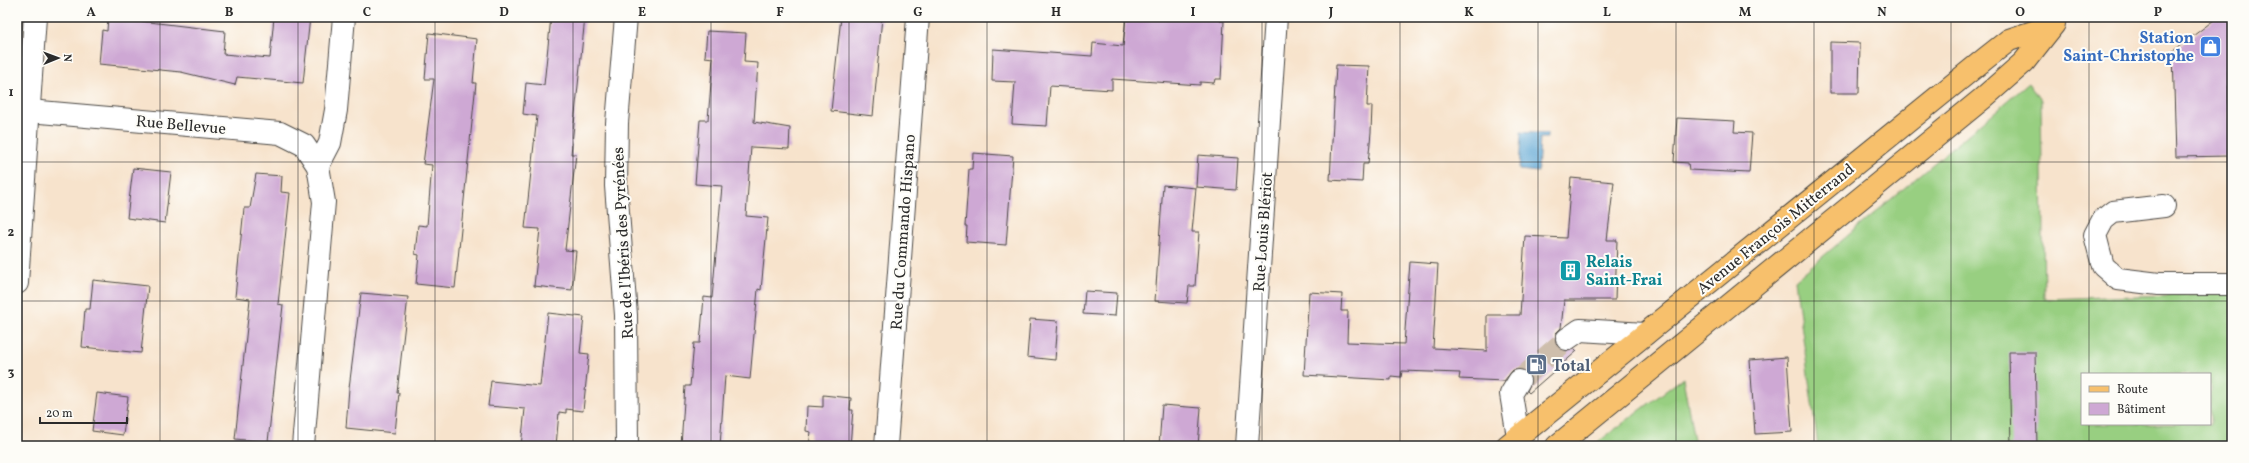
<svg xmlns="http://www.w3.org/2000/svg" width="2249" height="463" font-family="Vollkorn,serif">
	<rect width="100%" height="100%" fill="#fdfcf7"/>
	<filter id="ink" filterUnits="userSpaceOnUse"><feTurbulence type="fractalNoise" baseFrequency=".025" numOctaves="2"/><feDisplacementMap in="SourceGraphic" scale="8" xChannelSelector="R" yChannelSelector="G"/><feConvolveMatrix kernelMatrix="1 2 1 2 8 2 1 2 1" color-interpolation-filters="sRGB"/></filter>
	<filter id="wash" filterUnits="userSpaceOnUse"><feTurbulence type="fractalNoise" baseFrequency=".012" numOctaves="4" result="noise"/><feDisplacementMap in="SourceGraphic" scale="16" xChannelSelector="R" yChannelSelector="G"/><feGaussianBlur stdDeviation="0.9" result="paint"/><feColorMatrix in="noise" values="0 0 0 0 0 0 0 0 0 0 0 0 0 0 0 0 0 1.4 0 .05"/><feComposite in="paint" operator="in"/></filter>
	<g filter="url(#wash)">
		<rect width="100%" height="100%" fill="#f7e3cc"/>
		<!-- grass -->
		<g fill="#98cf81" stroke="#627d56" fill-rule="evenodd">
			<path d="M2029 83 2041 100 2044 299 2232 293V446H1818L1795 280ZM2082 374H2210V424H2082Z"/>
			<polygon points="1683,378 1695,446 1598,446 1598,442"/>
		</g>
		<!-- water -->
		<polygon fill="#5fa7d6" stroke="#456980" points="1521,132 1547,134 1547,138 1540,138 1538,172 1519,170"/>
		<g id="blocks">
			<!-- building -->
			<g fill="#cea8d4">
				<polygon points="108,17 141,17 141,21 225,31 223,54 270,58 274,17 310,17 303,83 237,77 235,85 181,72 99,64 102,30 107,31"/>
				<polygon points="551,17 585,17 571,154 576,154 565,250 576,251 572,290 534,286 540,229 525,228 537,116 523,114 526,83 544,85"/>
				<polygon points="841,17 882,17 873,116 831,111"/>
				<polygon points="1126,17 1220,17 1220,21 1224,21 1221,79 1215,79 1214,83 1200,82 1200,85 1112,79 1112,90 1050,86 1047,126 1012,124 1015,82 992,81 993,49 1092,56 1093,43 1123,46"/>
				<polygon points="2218,17 2232,17 2232,67 2228,67 2230,156 2176,157 2173,51"/>
				<polygon points="707,31 746,33 744,62 758,63 754,122 790,128 789,149 751,147 746,216 768,218 761,290 758,289 750,379 725,376 720,446 681,446 685,386 690,386 694,343 700,343 704,297 712,298 722,186 695,184 700,120 708,120 713,58 705,57"/>
				<polygon points="429,33 477,39 473,83 476,83 455,288 416,284 419,255 415,254 418,225 427,226 432,165 423,164 434,79 425,79"/>
				<polygon points="1830,42 1860,43 1859,93 1830,93"/>
				<polygon points="1336,65 1369,66 1367,106 1372,106 1371,132 1368,164 1363,164 1362,182 1330,180"/>
				<polygon points="1677,118 1735,121 1734,132 1752,133 1749,173 1689,170 1688,163 1674,162"/>
				<polygon points="973,153 1013,156 1006,245 966,242 967,226 965,226 969,169 972,169"/>
				<polygon points="1198,155 1238,158 1236,190 1196,187"/>
				<polygon points="133,168 171,172 165,223 127,218"/>
				<polygon points="256,174 282,176 281,192 290,193 278,304 283,305 268,442 235,439 250,299 235,297 244,208 250,208"/>
				<polygon points="1571,178 1614,182 1607,240 1617,240 1615,300 1564,300 1561,328 1556,333 1555,340 1561,350 1568,351 1575,349 1577,351 1529,393 1527,391 1531,382 1530,375 1526,371 1520,369 1513,370 1504,381 1459,379 1460,373 1402,371 1401,377 1391,376 1391,380 1304,375 1309,292 1342,294 1341,311 1348,311 1347,342 1404,344 1410,262 1438,264 1433,348 1487,351 1487,315 1520,315 1525,236 1566,238"/>
				<polygon points="1163,185 1196,188 1192,232 1199,232 1195,286 1189,286 1187,303 1155,301"/>
				<polygon points="93,280 148,286 141,353 82,347 85,309 90,309"/>
				<polygon points="1085,291 1117,293 1115,316 1083,314"/>
				<polygon points="361,293 408,297 397,393 399,393 395,433 346,428 349,388"/>
				<polygon points="548,313 584,317 580,353 589,354 583,411 566,409 566,413 559,412 556,446 521,446 525,409 488,406 491,381 540,386"/>
				<polygon points="1030,319 1058,321 1055,360 1027,357"/>
				<polygon points="2009,352 2035,352 2037,446 2011,446"/>
				<polygon points="1787,357 1792,432 1755,434 1750,360"/>
				<polygon points="97,393 128,397 123,435 92,431"/>
				<polygon points="823,395 851,398 850,410 853,410 850,446 809,446 811,432 806,431 807,406 823,407"/>
				<polygon points="1162,405 1201,408 1198,446 1159,446"/>
			</g>
		</g>
	</g>
	<g filter="url(#ink)">
		<use href="#blocks" fill-opacity="0" stroke="#4a4743" stroke-width="1"/>
		<g fill="none" stroke-linecap="round" stroke-linejoin="round">
			<!-- minor-tunnel -->
			<polyline stroke="#cebeac" stroke-width="22" stroke-dasharray="22 11" stroke-linecap="butt" points="1519,381 1567,339"/>
			<defs>
				<g id="minor">
					<polyline points="626,17 617,123 616,186 626,315 627,446"/>
					<polyline points="29,111 280,133 304,145 318,166 324,202 303,446"/>
					<polyline points="318,166 330,143 336,110 344,17"/>
					<polyline points="2164,206 2113,212 2103,220 2095,235 2103,266 2118,279 2159,284 2232,284"/>
					<polyline points="17,283 35,17"/>
					<polyline points="1567,339 1580,330 1645,334"/>
					<polyline points="1518,437 1511,394 1519,381"/>
					<polyline points="886,446 918,17"/>
					<polyline points="1247,446 1276,17"/>
				</g>
				<g id="major">
					<polyline points="1507,446 1986,58 2009,40 2051,26"/>
					<polyline points="1557,446 1982,99 2024,62 2054,24"/>
				</g>
			</defs>
			<!-- minor casing -->
			<use href="#minor" stroke="#4a4743" stroke-width="24"/>
			<!-- major casing -->
			<use href="#major" stroke="#4a4743" stroke-width="24"/>
			<!-- minor -->
			<use href="#minor" stroke="#fff" stroke-width="22"/>
			<!-- major -->
			<use href="#major" stroke="#f7c06c" stroke-width="22"/>
		</g>
	</g>
	<!-- grid -->
	<path fill="none" stroke="#2b2b2b" stroke-width="1" stroke-opacity="0.55" d="M160 17V446M298 17V446M435 17V446M573 17V446M711 17V446M849 17V446M987 17V446M1124 17V446M1262 17V446M1400 17V446M1538 17V446M1676 17V446M1814 17V446M1951 17V446M2089 17V374M17 162H2232M17 301H2232M2089 424V446"/>
	<!-- icons -->
	<defs>
		<symbol id="shop-square" viewBox="-11 -11 22 22"><rect x="-9" y="-9" width="18" height="18" rx="4" fill="#3f7fe0" stroke="#fdfcf7"/><path d="M-5-2.5h2.3a2.7 3.5 0 0 1 5.4 0H5L5.5 6h-11ZM-1.5-2.5h3a1.5 2.3 0 0 0-3 0Z" fill="#fff"/></symbol>
		<symbol id="building-square" viewBox="-11 -11 22 22"><rect x="-9" y="-9" width="18" height="18" rx="4" fill="#0f9aa8" stroke="#fdfcf7"/><path d="M-4-6H4V6H1V3H-1V6H-4ZM-2.5-4.3h1.7v1.8h-1.7ZM.8-4.3h1.7v1.8H.8ZM-2.5-1h1.7V.8h-1.7ZM.8-1h1.7V.8H.8Z" fill="#fff"/></symbol>
		<symbol id="fuel-square" viewBox="-11 -11 22 22"><rect x="-9" y="-9" width="18" height="18" rx="4" fill="#5c6f8a" stroke="#fdfcf7"/><path d="M-5.5-6h7V0h2V4h1.3V-2.5L3-4.5l.8-.8L6-3V5H2.5V1h-1V6h-7ZM-4.2-4.7v3.2H.2V-4.7Z" fill="#fff"/></symbol>
	</defs>
	<g fill-rule="evenodd">
		<use href="#shop-square" x="2198" y="34" width="25" height="25"/>
		<use href="#building-square" x="1558" y="258" width="25" height="25"/>
		<use href="#fuel-square" x="1524" y="352" width="25" height="25"/>
	</g>
	<g text-anchor="middle" stroke-width="4" stroke-linejoin="round" paint-order="stroke">
		<!-- shop labels -->
		<g font-size="16" font-weight="bold" fill="#366cbe" stroke="#fdfcf7" text-anchor="end">
			<text x="2194" y="43">Station<tspan x="2194" dy="18">Saint-Christophe</tspan></text>
		</g>
		<!-- street labels -->
		<g font-size="16" fill="#2b2b2b" stroke="#fdfcf7">
			<text transform="translate(181 124) rotate(5)" y="6">Rue Bellevue</text>
			<text transform="translate(1775 228) rotate(-39)" y="6">Avenue François Mitterrand</text>
			<text transform="translate(902 232) rotate(-86)" y="6">Rue du Commando Hispano</text>
			<text transform="translate(1262 232) rotate(-86)" y="6">Rue Louis Blériot</text>
			<text transform="translate(622 243) rotate(-93)" y="6">Rue de l'Ibéris des Pyrénées</text>
		</g>
		<!-- culture labels -->
		<g font-size="16" font-weight="bold" fill="#0d838f" stroke="#fdfcf7" text-anchor="start">
			<text x="1586" y="267">Relais<tspan x="1586" dy="18">Saint-Frai</tspan></text>
		</g>
		<!-- service labels -->
		<g font-size="16" font-weight="bold" fill="#4e5e75" stroke="#fdfcf7" text-anchor="start">
			<text x="1552" y="371">Total</text>
		</g>
	</g>
	<!-- margin -->
	<rect width="2249" height="463" fill="none" stroke="#fdfcf7" stroke-width="44"/>
	<!-- legend -->
	<rect x="2081" y="373" width="130" height="52" fill="#fdfcf7" stroke="#a9a8a5"/>
	<rect x="2089" y="386" width="20" height="6" fill="#f7c06c" stroke="#a9a8a5"/>
	<text x="2117" y="393" font-size="12" fill="#2b2b2b">Route</text>
	<rect x="2089" y="403" width="20" height="12" fill="#cea8d4" stroke="#a9a8a5"/>
	<text x="2117" y="413" font-size="12" fill="#2b2b2b">Bâtiment</text>
	<!-- north arrow -->
	<g transform="translate(58 58) rotate(89)" stroke="#fdfcf7" stroke-width="3" paint-order="stroke">
	<path d="M0-3L7 15L0 10L-7 15Z" fill="#2b2b2b"/>
	<text y="-6" font-size="11" font-weight="bold" text-anchor="middle" fill="#2b2b2b">N</text>
	</g>
	<!-- scale -->
	<path d="M40 417v6h87v-6" fill="none" stroke="#2b2b2b" stroke-width="2"/>
	<text x="46" y="417" font-size="12" fill="#2b2b2b" stroke="#fdfcf7" stroke-width="3" paint-order="stroke">20 m</text>
	<rect x="22" y="22" width="2205" height="419" fill="none" stroke="#2b2b2b" stroke-width="1.5"/>
	<g font-size="13" text-anchor="middle" font-weight="bold" fill="#2b2b2b">
		<text x="91" y="16">A</text>
		<text x="229" y="16">B</text>
		<text x="367" y="16">C</text>
		<text x="504" y="16">D</text>
		<text x="642" y="16">E</text>
		<text x="780" y="16">F</text>
		<text x="918" y="16">G</text>
		<text x="1056" y="16">H</text>
		<text x="1193" y="16">I</text>
		<text x="1331" y="16">J</text>
		<text x="1469" y="16">K</text>
		<text x="1607" y="16">L</text>
		<text x="1745" y="16">M</text>
		<text x="1882" y="16">N</text>
		<text x="2020" y="16">O</text>
		<text x="2158" y="16">P</text>
		<text x="11" y="96">1</text>
		<text x="11" y="236">2</text>
		<text x="11" y="376">3</text>
	</g>
</svg>
